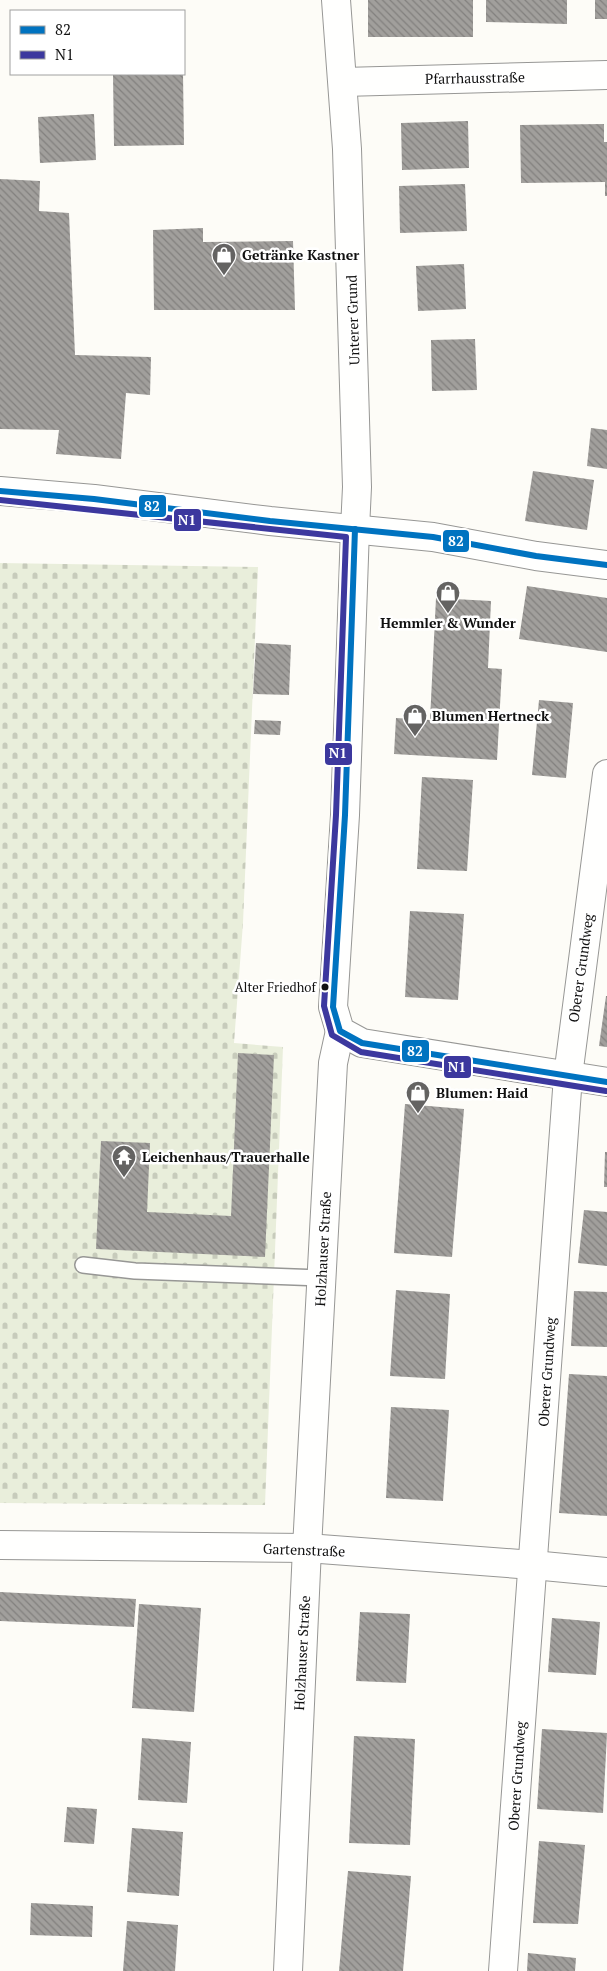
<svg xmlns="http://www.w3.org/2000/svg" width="607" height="1971" font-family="'PT Serif',serif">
	<defs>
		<pattern id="cemetery-stones" width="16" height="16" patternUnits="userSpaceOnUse" patternTransform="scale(1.25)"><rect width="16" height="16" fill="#e9eedb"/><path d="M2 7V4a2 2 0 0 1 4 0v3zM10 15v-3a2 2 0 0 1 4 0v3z" fill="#c7cbbb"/></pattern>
		<pattern id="building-back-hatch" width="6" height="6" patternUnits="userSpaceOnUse" patternTransform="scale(1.25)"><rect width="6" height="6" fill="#a19f9c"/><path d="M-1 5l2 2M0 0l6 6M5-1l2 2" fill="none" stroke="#82807e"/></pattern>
	</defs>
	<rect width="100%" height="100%" fill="#fdfcf7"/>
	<!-- cemetery -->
	<polygon fill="url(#cemetery-stones)" points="0,563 258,567 243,923 234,1043 283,1047 265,1505 0,1503"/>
	<!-- building -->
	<g fill="url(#building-back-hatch)">
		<rect x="368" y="0" width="105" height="37"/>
		<polygon points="486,0 567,0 567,24 486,22"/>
		<rect x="595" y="0" width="12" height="19"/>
		<polygon points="113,74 183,74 184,145 114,146"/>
		<polygon points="94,114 96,160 40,163 38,117"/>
		<polygon points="468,121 469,168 402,170 401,123"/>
		<polygon points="604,124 604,142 607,142 607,196 605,196 605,182 521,183 520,125"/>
		<polygon points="0,179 40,181 39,211 69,213 75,355 151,357 150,395 126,393 121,459 56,454 59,430 0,429"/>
		<polygon points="465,184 467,231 400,233 399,186"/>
		<polygon points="203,228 203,242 293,241 295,310 154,310 153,230"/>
		<polygon points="464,264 466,309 418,311 416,266"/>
		<polygon points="475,339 477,390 432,391 431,340"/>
		<polygon points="591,428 607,430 607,469 587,466"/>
		<polygon points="533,471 594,480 587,530 525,521"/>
		<polygon points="527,586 607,598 607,652 519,639"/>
		<polygon points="436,598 491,601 488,668 502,669 497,760 394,754 396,718 430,720"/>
		<polygon points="256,643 291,645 289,695 253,694"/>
		<polygon points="539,700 573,703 566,778 532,775"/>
		<polygon points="255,720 281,721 280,735 254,734"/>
		<polygon points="422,777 473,780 467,871 417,869"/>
		<polygon points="410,911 464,914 458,1000 405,997"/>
		<polygon points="606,996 607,996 607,1047 599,1046"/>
		<polygon points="238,1053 274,1055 265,1257 96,1249 101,1141 150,1143 147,1212 231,1216"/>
		<polygon points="405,1104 464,1109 452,1257 394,1253"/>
		<polygon points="605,1152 607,1152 607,1187 604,1187"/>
		<polygon points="584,1210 607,1212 607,1266 578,1263"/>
		<polygon points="396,1290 450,1294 445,1379 390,1376"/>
		<polygon points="574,1291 607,1292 607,1347 571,1346"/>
		<polygon points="569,1374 607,1376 607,1516 559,1513"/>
		<polygon points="391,1407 449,1410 443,1501 386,1498"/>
		<polygon points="0,1592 136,1599 134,1627 0,1621"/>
		<polygon points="139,1604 201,1608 194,1712 132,1708"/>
		<polygon points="360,1612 410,1614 406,1683 356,1681"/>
		<polygon points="552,1618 600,1622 596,1675 548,1672"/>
		<polygon points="542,1729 607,1733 603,1813 537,1809"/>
		<polygon points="354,1736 415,1739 410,1845 349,1843"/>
		<polygon points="142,1738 191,1742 187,1803 138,1800"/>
		<polygon points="67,1807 97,1809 94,1844 64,1842"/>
		<polygon points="132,1828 183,1832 179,1896 127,1892"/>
		<polygon points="539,1841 585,1845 578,1924 533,1923"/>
		<polygon points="348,1871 411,1876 403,1971 339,1971"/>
		<polygon points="31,1903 93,1906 92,1937 30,1935"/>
		<polygon points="127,1921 178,1925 175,1971 123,1971"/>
		<polygon points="528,1953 576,1958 575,1971 527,1971"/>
	</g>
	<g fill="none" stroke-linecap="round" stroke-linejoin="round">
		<defs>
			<polyline id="service" points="83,1265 135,1271 321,1278"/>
			<g id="minor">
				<polyline points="336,0 347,149 357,487 355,529"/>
				<polyline points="343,82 607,75"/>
				<polyline points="0,1545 307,1548 533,1565 607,1572"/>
				<polyline points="288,1971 307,1548 333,1063 340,1031"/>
				<polyline points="503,1971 568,1076 607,774"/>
			</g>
			<g id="tertiary">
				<polyline points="0,491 94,499 270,521 433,537 536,556 607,565"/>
				<polyline points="355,529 345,815 333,1007 340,1031 362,1043 607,1082"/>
			</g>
		</defs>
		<!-- service casing -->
		<use href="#service" stroke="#979795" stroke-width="18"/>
		<!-- minor casing -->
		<use href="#minor" stroke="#979795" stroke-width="30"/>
		<!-- tertiary casing -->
		<use href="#tertiary" stroke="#979795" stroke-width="30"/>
		<!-- service -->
		<use href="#service" stroke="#fffffe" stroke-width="15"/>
		<!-- minor -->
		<use href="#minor" stroke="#fffffe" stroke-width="28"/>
		<!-- tertiary -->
		<use href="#tertiary" stroke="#fffffe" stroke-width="28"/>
		<defs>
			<g id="bus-1">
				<polyline points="0,491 94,499 270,521 433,537 536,556 607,565"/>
				<polyline points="355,529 345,815 333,1007 340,1031 362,1043 607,1082"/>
			</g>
			<polyline id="bus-2" points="0,500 346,537 336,815 324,1006 332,1035 361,1052 606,1091"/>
		</defs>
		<!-- bus-1 casing -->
		<use href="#bus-1" stroke="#fff" stroke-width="10"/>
		<!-- bus-2 casing -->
		<use href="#bus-2" stroke="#fff" stroke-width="10"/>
		<!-- bus-1 -->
		<use href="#bus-1" stroke="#0073c0" stroke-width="6"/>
		<!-- bus-2 -->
		<use href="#bus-2" stroke="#3c389e" stroke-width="6"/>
	</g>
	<!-- icons -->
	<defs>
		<symbol id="shop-pin" viewBox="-11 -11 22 30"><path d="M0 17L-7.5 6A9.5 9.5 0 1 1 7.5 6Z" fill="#646362" stroke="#fff"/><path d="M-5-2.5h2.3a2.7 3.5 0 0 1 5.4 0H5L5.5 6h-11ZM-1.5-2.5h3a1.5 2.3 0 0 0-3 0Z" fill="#fff"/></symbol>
		<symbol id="temple-pin" viewBox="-11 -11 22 30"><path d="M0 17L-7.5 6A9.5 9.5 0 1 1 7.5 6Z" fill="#646362" stroke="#fff"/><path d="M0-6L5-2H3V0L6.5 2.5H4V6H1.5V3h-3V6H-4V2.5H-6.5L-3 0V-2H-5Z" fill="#fff"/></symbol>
	</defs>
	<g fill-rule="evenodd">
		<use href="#shop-pin" x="210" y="241" width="28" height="38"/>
		<use href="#shop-pin" x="434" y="579" width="28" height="38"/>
		<use href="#shop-pin" x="401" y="702" width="28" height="38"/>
		<use href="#shop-pin" x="404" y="1079" width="28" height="38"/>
		<use href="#temple-pin" x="110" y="1143" width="28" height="38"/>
	</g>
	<!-- markers -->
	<circle fill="#111" stroke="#fff" stroke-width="2" cx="325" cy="987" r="4.5"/>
	<g text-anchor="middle" stroke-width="5" stroke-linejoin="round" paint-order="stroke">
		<!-- bus labels -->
		<g font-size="13" fill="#111" stroke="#fff" text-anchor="end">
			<text x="316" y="992">Alter Friedhof</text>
		</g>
		<!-- street labels -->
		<g font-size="14" fill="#111" stroke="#fff">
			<text transform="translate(475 78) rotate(-1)" y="5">Pfarrhausstraße</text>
			<text transform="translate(353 320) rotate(-92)" y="5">Unterer Grund</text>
			<text transform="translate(581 968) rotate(-82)" y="5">Oberer Grundweg</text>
			<text transform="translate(323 1249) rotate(-87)" y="5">Holzhauser Straße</text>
			<text transform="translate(547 1372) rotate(-86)" y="5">Oberer Grundweg</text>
			<text transform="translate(304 1550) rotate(2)" y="5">Gartenstraße</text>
			<text transform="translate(302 1653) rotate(-87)" y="5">Holzhauser Straße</text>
			<text transform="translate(517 1776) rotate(-86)" y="5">Oberer Grundweg</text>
		</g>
		<!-- poi labels -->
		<g font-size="14" font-weight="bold" fill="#111" stroke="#fff" text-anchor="start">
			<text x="242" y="260">Getränke Kastner</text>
			<text x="448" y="628" text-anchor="middle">Hemmler &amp; Wunder</text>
			<text x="432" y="721">Blumen Hertneck</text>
			<text x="436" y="1098">Blumen: Haid</text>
			<text x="142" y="1162">Leichenhaus/Trauerhalle</text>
		</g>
	</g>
	<g stroke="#fff" stroke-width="2">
		<rect x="138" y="494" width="29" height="24" rx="5" fill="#0073c0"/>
		<rect x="173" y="508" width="29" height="24" rx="5" fill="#3c389e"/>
		<rect x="442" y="529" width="28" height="24" rx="5" fill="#0073c0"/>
		<rect x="324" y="742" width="29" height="24" rx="5" fill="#3c389e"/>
		<rect x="401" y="1039" width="29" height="24" rx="5" fill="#0073c0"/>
		<rect x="443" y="1055" width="29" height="24" rx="5" fill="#3c389e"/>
	</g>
	<g font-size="14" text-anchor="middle" font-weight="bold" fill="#fff">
		<text x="152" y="511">82</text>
		<text x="187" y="525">N1</text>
		<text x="456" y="546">82</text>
		<text x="338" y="758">N1</text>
		<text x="415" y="1056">82</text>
		<text x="457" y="1072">N1</text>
	</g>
	<!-- legend -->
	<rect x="10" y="10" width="175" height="65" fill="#ffffff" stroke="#a0a0a0"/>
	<rect x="20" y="26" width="25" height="8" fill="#0073c0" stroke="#a0a0a0"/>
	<text x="55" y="35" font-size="15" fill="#111111">82</text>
	<rect x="20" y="51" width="25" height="8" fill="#3c389e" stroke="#a0a0a0"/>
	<text x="55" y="60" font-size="15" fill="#111111">N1</text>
</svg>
